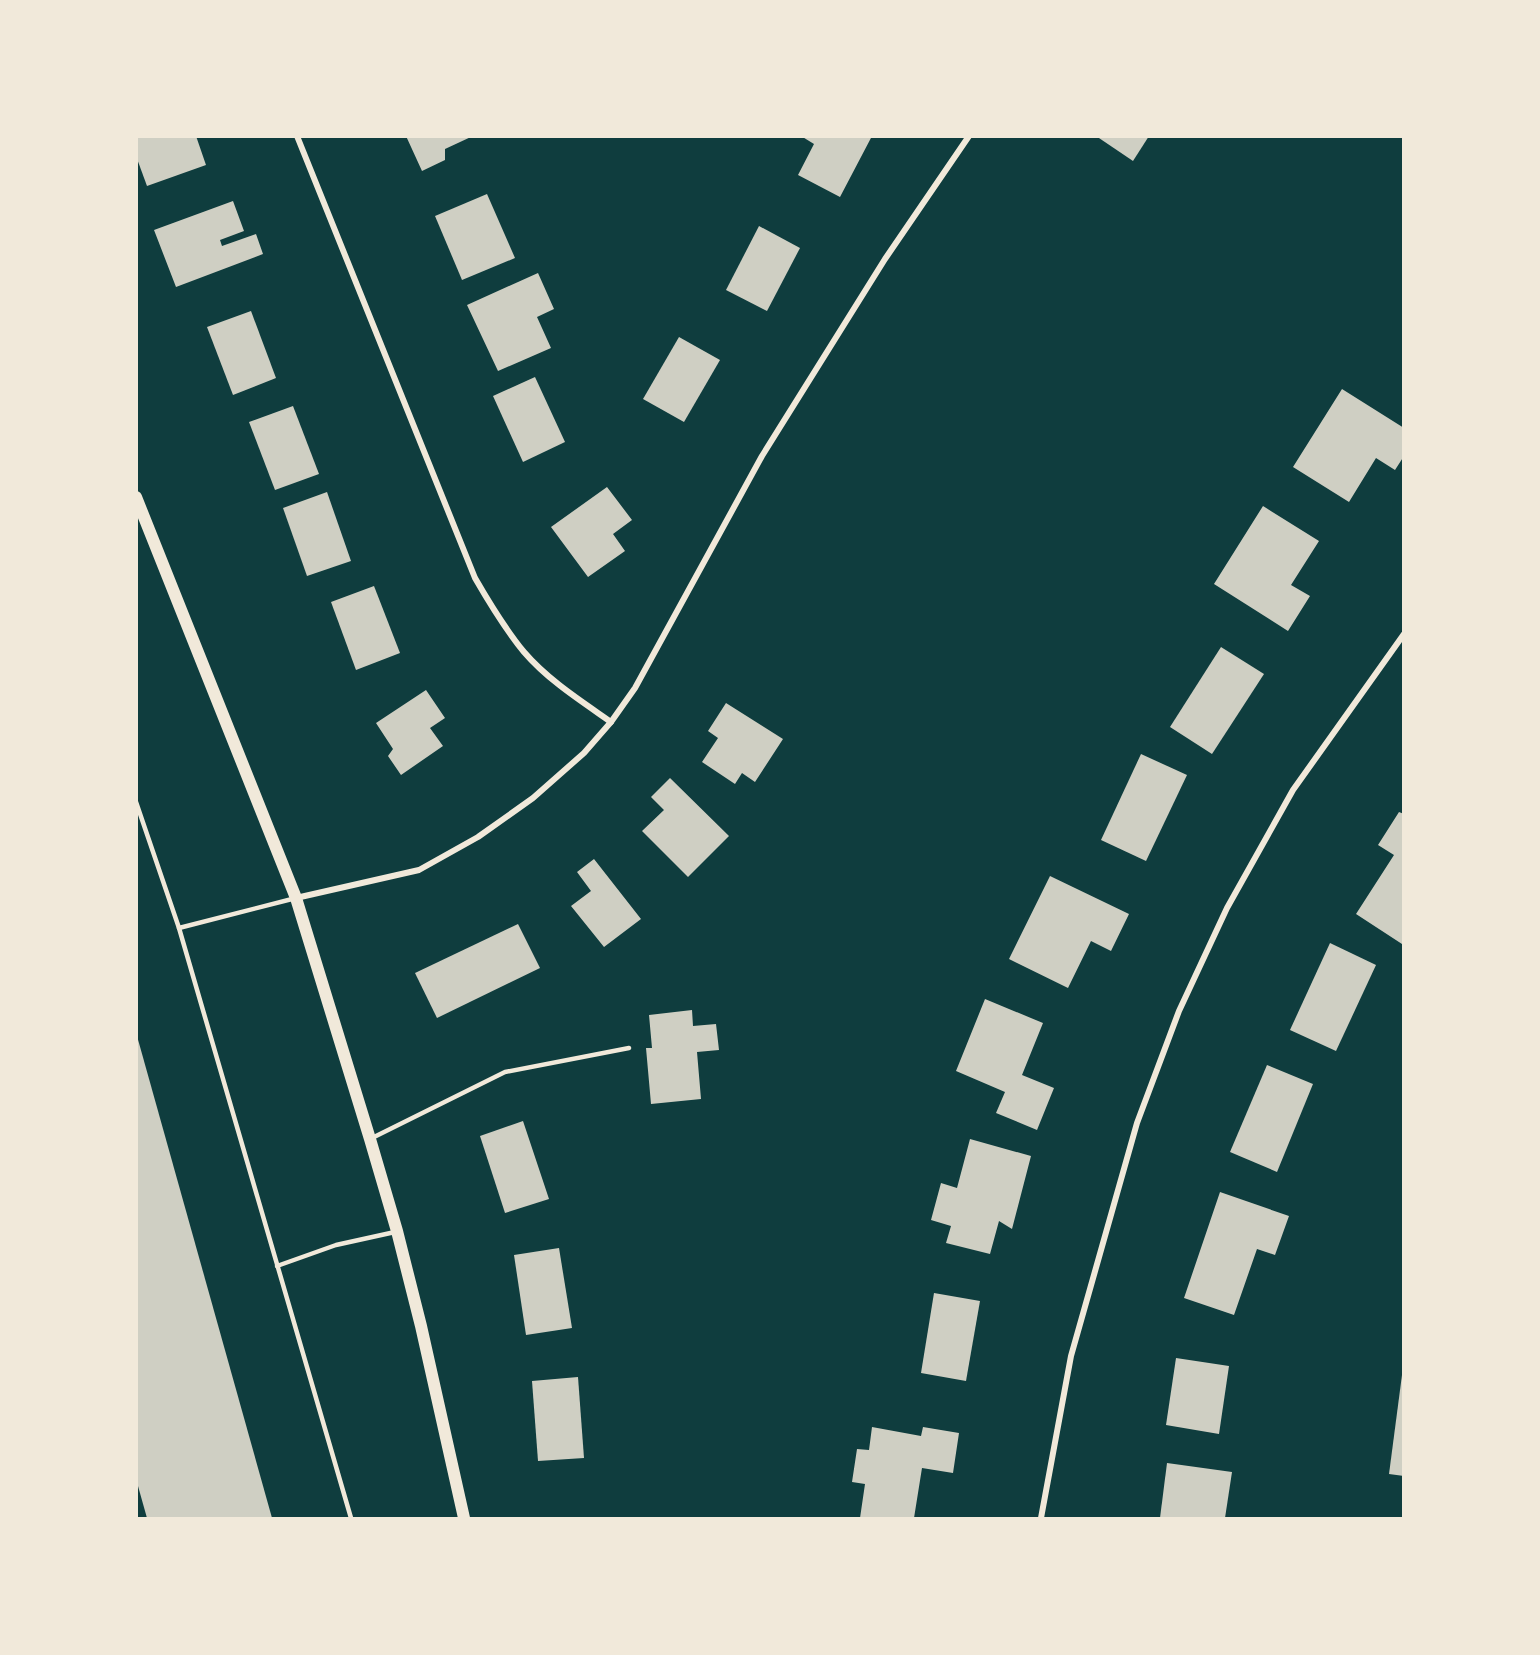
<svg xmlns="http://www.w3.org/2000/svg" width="1540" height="1655" font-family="'Nunito Sans',sans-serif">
	<rect width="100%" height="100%" fill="#0f3d3e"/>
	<!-- building -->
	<g fill="#cfcfc3">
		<polygon points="136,136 196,136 206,165 147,186 136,156"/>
		<polygon points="406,136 473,136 445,149 445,160 422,171"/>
		<polygon points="801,136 872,136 840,197 798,175 814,144"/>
		<polygon points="1096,136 1149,136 1133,161"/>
		<polygon points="487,194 515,258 462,280 435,216"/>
		<polygon points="233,201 244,231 220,240 222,246 256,234 263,254 176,287 154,230"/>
		<polygon points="759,226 800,248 767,311 726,290"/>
		<polygon points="538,273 554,309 537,317 551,348 498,371 467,305"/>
		<polygon points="251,311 276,378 233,395 207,327"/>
		<polygon points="679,337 720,360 684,422 643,399"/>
		<polygon points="535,377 565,442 523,462 493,396"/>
		<polygon points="1342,389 1404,428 1404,456 1395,470 1376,458 1349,502 1293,467"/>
		<polygon points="293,406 319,474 275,490 249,422"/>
		<polygon points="607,487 632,520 613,534 625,551 588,577 551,527"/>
		<polygon points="327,492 351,561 307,576 283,508"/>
		<polygon points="1263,506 1319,541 1291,585 1310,596 1288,631 1214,584"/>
		<polygon points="374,586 400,653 356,670 331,602"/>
		<polygon points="1221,647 1264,674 1212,754 1170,727"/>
		<polygon points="426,690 445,718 430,728 443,746 401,775 388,756 393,749 376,723"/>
		<polygon points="726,703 783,739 755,782 742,773 735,784 702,762 718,738 708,731"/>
		<polygon points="1141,754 1187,775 1146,861 1101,840"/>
		<polygon points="670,778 729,836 688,877 642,831 664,810 651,797"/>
		<polygon points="1399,812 1404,814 1404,941 1402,944 1356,914 1394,855 1378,845"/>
		<polygon points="594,859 641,919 604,947 571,906 591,891 577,872"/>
		<polygon points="1050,876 1129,914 1111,951 1091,941 1068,988 1009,959"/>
		<polygon points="518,924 540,968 437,1018 415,973"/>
		<polygon points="1330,943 1376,965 1336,1051 1290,1030"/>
		<polygon points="985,999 1043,1023 1022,1075 1054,1088 1037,1130 996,1113 1005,1092 956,1071"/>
		<polygon points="692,1010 693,1026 716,1024 719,1050 697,1052 701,1099 651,1104 646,1048 652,1048 649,1015"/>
		<polygon points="137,1036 272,1518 147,1518 136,1479"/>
		<polygon points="1267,1065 1313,1084 1277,1172 1230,1152"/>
		<polygon points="523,1121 549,1199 505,1213 480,1136"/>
		<polygon points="970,1139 1031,1156 1012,1229 999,1221 990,1254 946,1243 951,1226 931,1220 941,1183 957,1188"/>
		<polygon points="1220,1192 1289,1216 1275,1255 1257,1249 1234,1315 1184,1298"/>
		<polygon points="559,1248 572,1328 526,1335 514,1255"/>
		<polygon points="934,1293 980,1301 966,1381 921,1373"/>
		<polygon points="1176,1358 1229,1366 1219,1434 1166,1425"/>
		<polygon points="1402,1375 1404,1375 1404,1476 1389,1474"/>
		<polygon points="578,1377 584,1458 538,1461 532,1381"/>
		<polygon points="872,1427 921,1436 923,1427 959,1433 953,1473 922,1468 914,1518 860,1518 865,1484 852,1482 857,1449 869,1450"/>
		<polygon points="1167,1463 1232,1472 1225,1518 1160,1518"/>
	</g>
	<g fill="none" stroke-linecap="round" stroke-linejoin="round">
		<!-- service -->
		<g stroke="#f1e9da" stroke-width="4.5">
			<polyline points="136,802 179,928"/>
			<polyline points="296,898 179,928 351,1518"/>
			<polyline points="370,1139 505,1072 629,1048"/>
			<polyline points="277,1266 336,1245 395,1232"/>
		</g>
		<!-- minor -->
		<g stroke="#f1e9da" stroke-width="6">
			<path d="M297 136 475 578C490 604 505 629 524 652 548 680 581 701 611 722"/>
			<polyline points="296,898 419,870 478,837 533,798 584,753 611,722 635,688 762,456 885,259 969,136"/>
			<polyline points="1041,1518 1071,1356 1137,1123 1179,1011 1227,908 1293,790 1404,634"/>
		</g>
		<!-- secondary -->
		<polyline stroke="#f1e9da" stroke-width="12" points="136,497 296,898 370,1139 397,1231 421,1326 464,1518"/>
	</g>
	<!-- border -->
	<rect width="1540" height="1655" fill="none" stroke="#f1e9da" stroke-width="276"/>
</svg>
